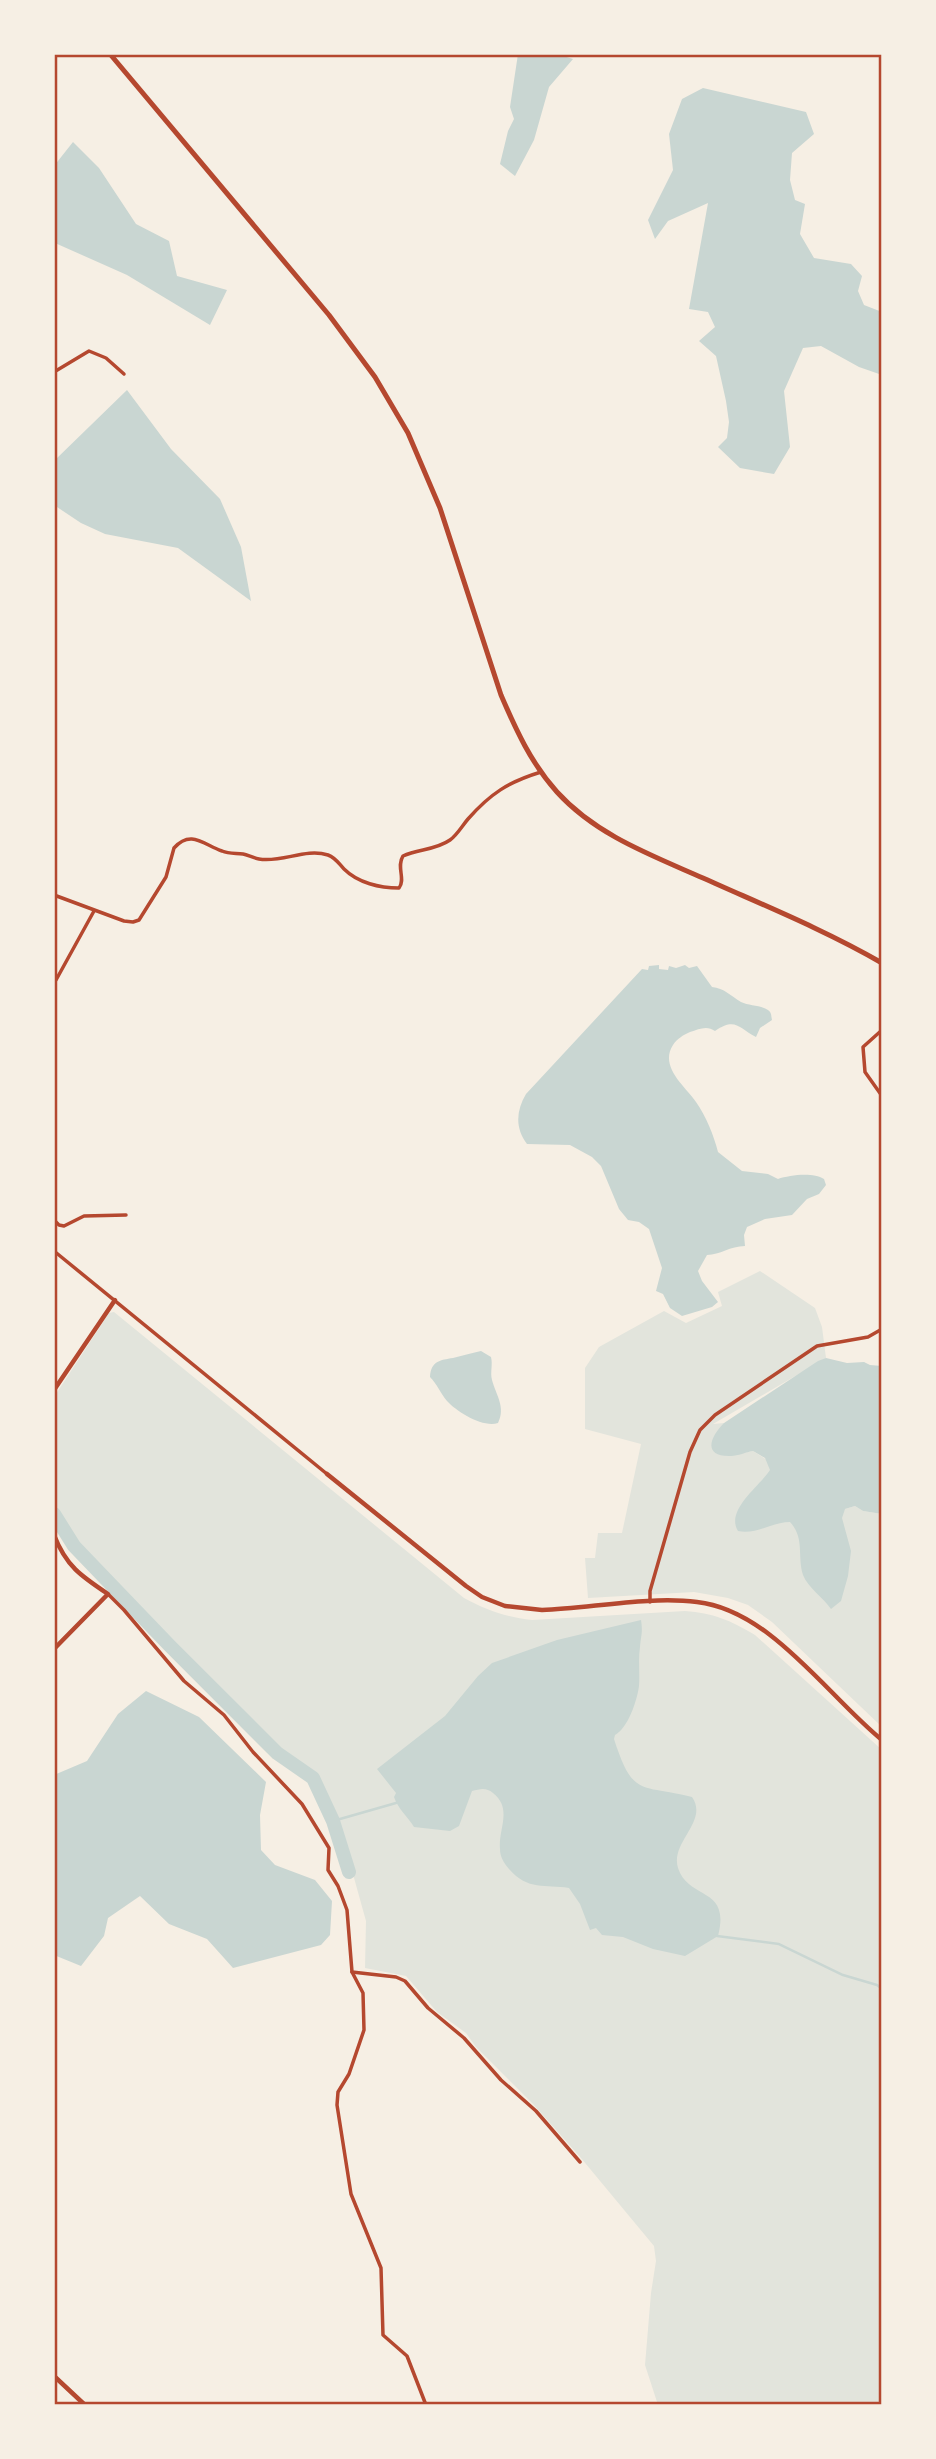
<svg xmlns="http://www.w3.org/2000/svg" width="936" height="2459" font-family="Montserrat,sans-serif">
	<rect width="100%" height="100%" fill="#f6efe4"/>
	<!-- green -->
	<g fill="#e2e4dc">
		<polygon points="760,1271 815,1308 822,1327 826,1358 713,1424 724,1423 743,1453 753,1451 845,1509 855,1506 863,1511 882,1514 882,1727 772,1622 748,1605 728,1598 694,1592 588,1598 585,1558 595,1558 598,1533 622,1533 641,1444 585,1429 585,1368 599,1347 664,1311 686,1323 722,1306 718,1292"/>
		<path d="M114 1312 464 1598C486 1610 506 1617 532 1620L685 1611C713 1613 730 1620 755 1635L882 1750V2405H658L645 2365 651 2293 656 2261 654 2246 581 2158 533 2104 476 2047 466 2033 437 2012 406 1976 365 1968 366 1921 341 1831 329 1801 315 1776 278 1751 76 1544 54 1509V1397L109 1313Z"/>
	</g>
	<!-- water -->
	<g fill="#c9d6d2">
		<polygon points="518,54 557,54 573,59 549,87 534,140 515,176 500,164 508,131 514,119 510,107"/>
		<polygon points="703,88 806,112 814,134 792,153 790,180 795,200 805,204 800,234 814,258 851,264 862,276 858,291 864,305 882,312 882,375 859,367 821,346 803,348 784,391 790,447 774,474 740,468 718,447 727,438 729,422 726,401 716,356 699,341 715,327 708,312 689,309 708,203 668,221 655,239 648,220 673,170 669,134 682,99"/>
		<polygon points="73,142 99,168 136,224 169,241 177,276 227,290 210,325 127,275 55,243 54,166"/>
		<polygon points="127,390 171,449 220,499 241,547 251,601 178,548 105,534 81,523 54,505 54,461"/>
		<path d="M659 965V969L668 970 669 966 676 968 685 965 689 968 697 966 712 987C724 988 731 996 741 1002 749 1006 761 1005 768 1010 772 1013 771 1016 772 1020L760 1028 756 1037C738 1028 736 1017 715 1031 707 1025 699 1029 690 1032 683 1035 677 1039 673 1045 659 1067 685 1086 696 1102 706 1116 714 1136 718 1152L742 1171 768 1174 778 1179C790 1175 813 1172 824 1179L826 1185 819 1194 807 1199 792 1215 765 1219 747 1227 744 1235 745 1246C730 1246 720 1255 707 1255L698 1271 702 1281 718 1302 712 1307 682 1316 670 1308 663 1294 656 1291 662 1268 649 1229 639 1222 628 1220 619 1209 601 1166 592 1157 570 1145 527 1144C515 1128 516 1111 526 1094L642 969 648 970 649 966Z"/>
		<path d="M481 1351 491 1357C493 1365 490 1372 492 1380 496 1395 506 1407 498 1423 483 1428 457 1412 447 1401 441 1394 437 1384 430 1377 431 1361 440 1360 453 1358 462 1356 471 1353 481 1351Z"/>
		<path d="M826 1358 847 1363 864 1362 870 1365 882 1366V1514L863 1511 855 1506 845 1509 842 1518 851 1551 848 1576 841 1601 831 1609C823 1597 808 1588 803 1575 797 1556 805 1538 790 1522 772 1522 756 1535 738 1531 725 1510 760 1486 770 1470L765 1458 753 1451C746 1452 738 1456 731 1456 702 1457 710 1437 724 1423L818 1361Z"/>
		<path d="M641 1620C643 1633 641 1635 640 1647 638 1660 640 1673 639 1686 637 1701 628 1728 615 1735L614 1739C633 1798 640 1784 692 1797 709 1821 670 1842 678 1868 689 1901 731 1886 718 1936L685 1956 653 1949 623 1937 602 1935 596 1928 590 1930 580 1904 569 1888C545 1884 528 1891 509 1869 504 1863 500 1857 500 1849 498 1829 513 1809 493 1793 486 1787 480 1789 472 1791L459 1826 450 1831 414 1827C408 1817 398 1809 394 1797L396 1793 377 1769 445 1716 478 1676 492 1663 557 1640Z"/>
		<polygon points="146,1691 199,1717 266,1782 260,1815 261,1850 275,1865 315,1880 332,1901 330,1935 321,1945 233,1968 207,1939 169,1924 140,1896 108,1918 104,1936 81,1966 54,1955 54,1775 87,1761 118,1714"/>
	</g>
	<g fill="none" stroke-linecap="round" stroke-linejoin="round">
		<!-- stream -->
		<g stroke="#c9d6d2" stroke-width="2.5">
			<polyline points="333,1821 396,1803"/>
			<polyline points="717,1936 779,1944 843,1975 877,1985 882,1989"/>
		</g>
		<!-- river -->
		<polyline stroke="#c9d6d2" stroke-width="14" points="54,1514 74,1546 170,1646 277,1753 313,1778 333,1821 349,1872"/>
		<!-- minor -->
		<g stroke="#b5482f" stroke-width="3.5">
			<polyline points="54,372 89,351 106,358 124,374"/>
			<path d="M54 895 124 921 133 922 139 920 166 877 174 848C191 829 204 845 222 851 229 854 236 853 243 854 248 855 253 858 259 859 282 863 305 848 328 855 336 858 339 864 344 869 358 883 380 888 399 888 406 879 396 867 403 856 418 849 436 850 450 840 457 835 462 826 468 819 490 794 508 782 541 772"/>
			<polyline points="56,980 94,911"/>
			<polyline points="882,1030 863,1047 865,1072 882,1096"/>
			<polyline points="54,1220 59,1225 64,1226 84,1216 126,1215"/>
			<polyline points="54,1251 327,1474"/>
			<polyline points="108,1594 124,1610 184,1681 224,1715 253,1752 302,1804 329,1848 328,1870 338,1886 347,1910 352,1972 396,1977 405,1981 428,2008 464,2038 501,2080 536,2111 580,2162"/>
			<polyline points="650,1602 650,1591 690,1452 700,1430 715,1415 817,1346 868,1337 882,1329"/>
			<polyline points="352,1972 363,1993 364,2030 349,2074 338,2092 337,2105 351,2194 381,2268 383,2335 407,2356 426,2405"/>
		</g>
		<!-- tertiary -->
		<g stroke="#b5482f" stroke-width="4.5">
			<polyline points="54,1390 115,1300"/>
			<path d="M327 1474 466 1586 482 1597 505 1606 542 1610C591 1608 649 1596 697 1602 770 1610 827 1695 882 1740"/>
			<path d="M54 1535C66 1566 81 1576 108 1594L54 1649"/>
			<polyline points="54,2376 85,2405"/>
		</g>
		<!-- secondary -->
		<path stroke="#b5482f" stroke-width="5" d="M110 54 329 315 375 377 408 433 440 508 501 695C516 730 531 763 557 792 596 835 651 855 703 878 763 905 825 930 882 963"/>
	</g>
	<!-- border -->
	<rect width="936" height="2459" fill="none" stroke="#f6efe4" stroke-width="112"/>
	<rect x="56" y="56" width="824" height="2347" fill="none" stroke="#b5482f" stroke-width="2.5"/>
</svg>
